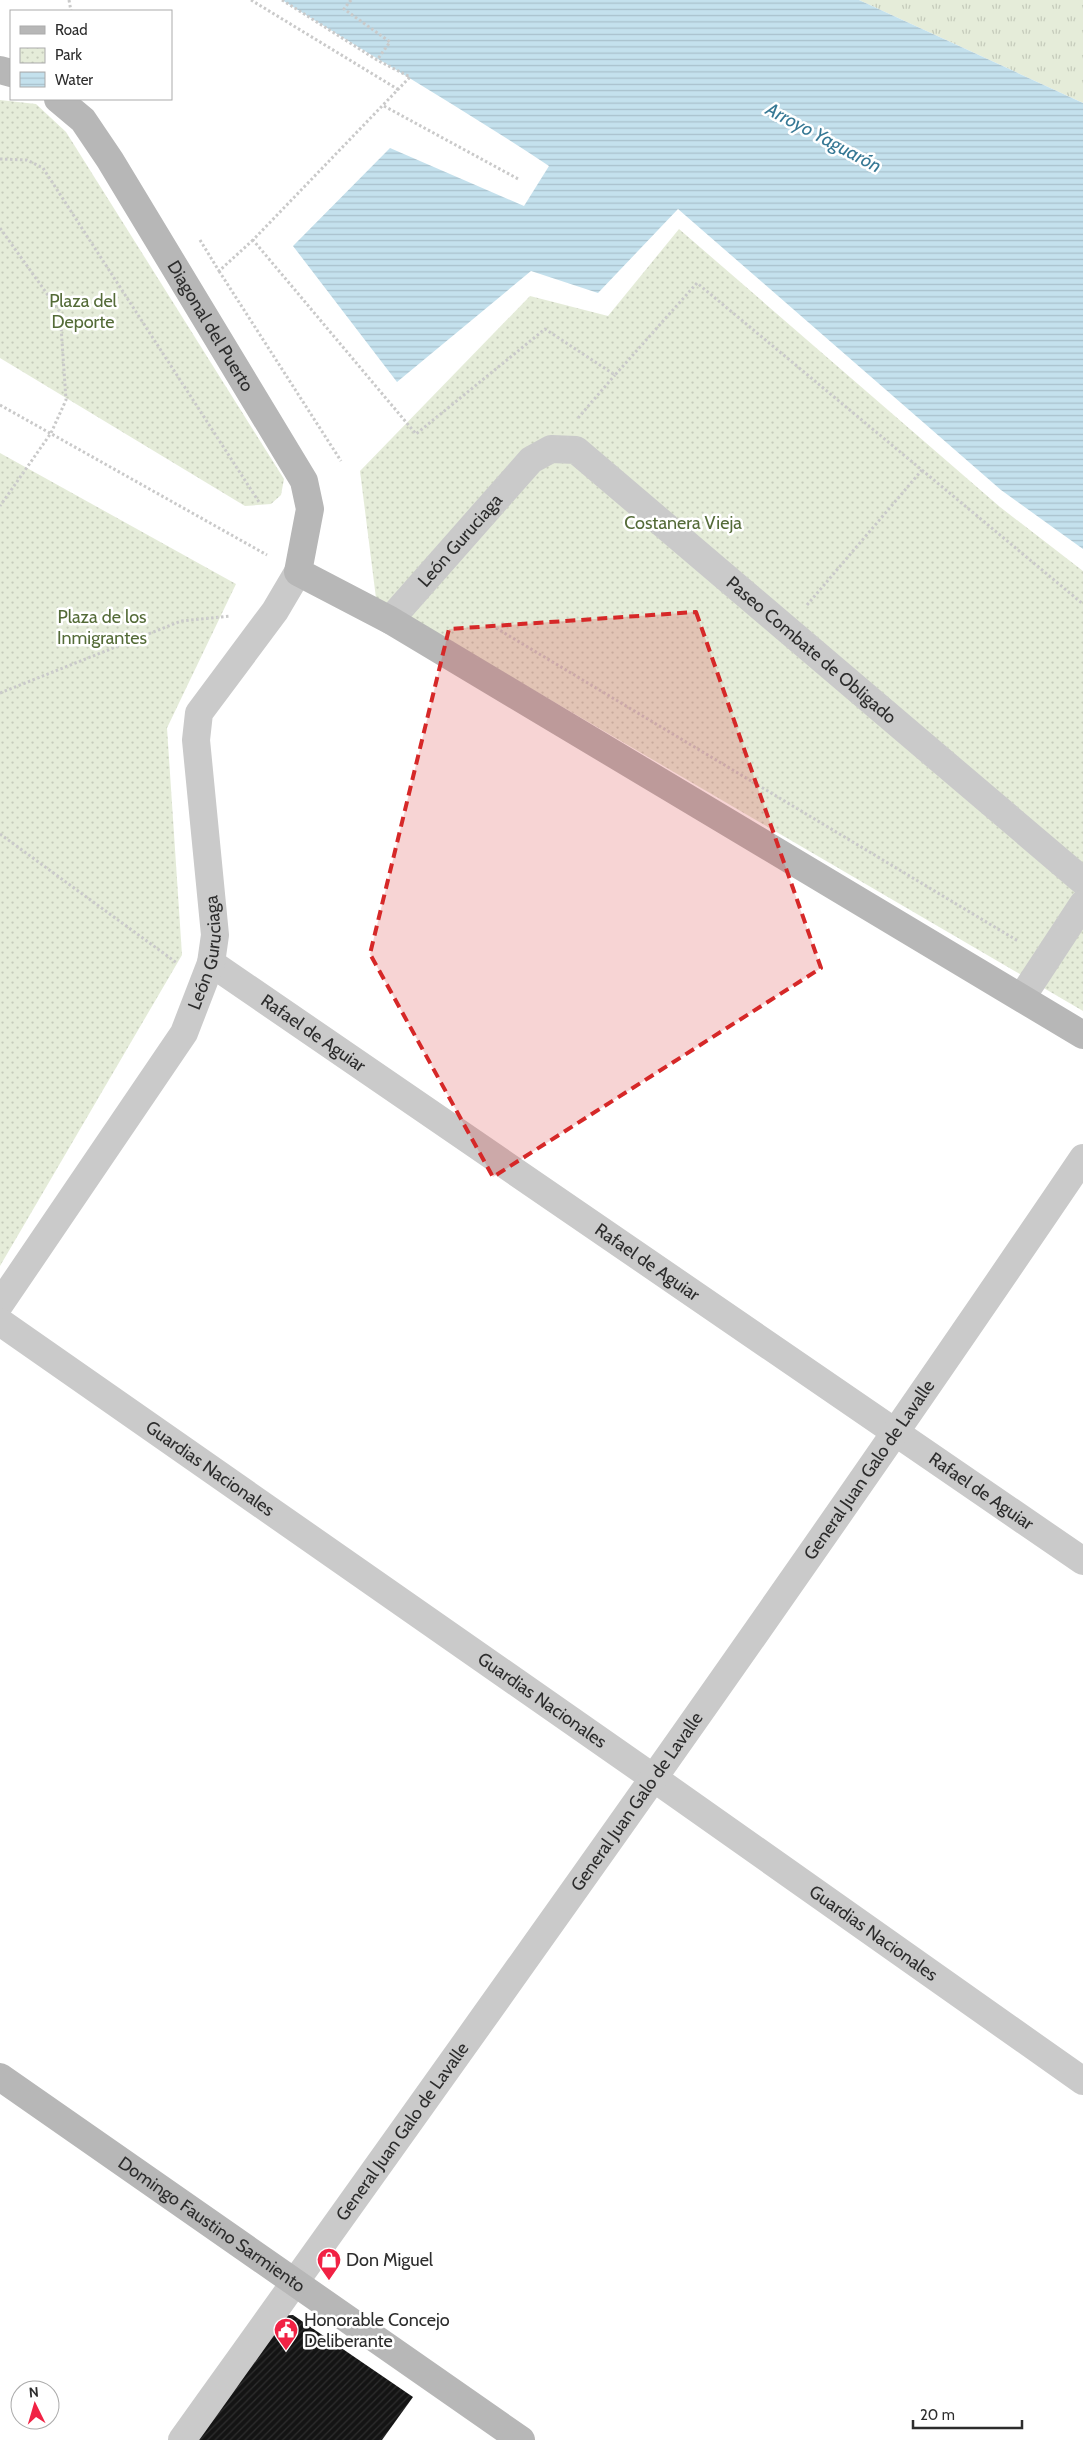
<svg xmlns="http://www.w3.org/2000/svg" width="1083" height="2440" font-family="Cabin,sans-serif">
	<defs>
		<pattern id="grass-tufts" width="24" height="20" patternUnits="userSpaceOnUse" patternTransform="scale(1.25)"><rect width="24" height="20" fill="#e5ecd9"/><path d="M3 7l-1-3M5 7V3M7 7l1-3M15 17l-1-3M17 17v-4M19 17l1-3" fill="none" stroke="#c5cbbb"/></pattern>
		<pattern id="park-dots" width="8" height="8" patternUnits="userSpaceOnUse" patternTransform="scale(1.25)"><rect width="8" height="8" fill="#e5ecd9"/><path d="M2 2h.1M6 6h.1" fill="none" stroke="#c5cbbb" stroke-width="1.8" stroke-linecap="round"/></pattern>
		<pattern id="water-rules" width="6" height="5" patternUnits="userSpaceOnUse" patternTransform="scale(1.25)"><rect width="6" height="5" fill="#c4e1ed"/><path d="M0 2.5h6" fill="none" stroke="#a9c1cc"/></pattern>
		<pattern id="building-hatch" width="6" height="6" patternUnits="userSpaceOnUse" patternTransform="scale(1.25)"><rect width="6" height="6" fill="#141414"/><path d="M-1 1l2-2M0 6l6-6M5 7l2-2" fill="none" stroke="#2e2e2e"/></pattern>
	</defs>
	<rect width="100%" height="100%" fill="#fff"/>
	<!-- grass -->
	<polygon fill="url(#grass-tufts)" points="859,0 1083,0 1083,103"/>
	<!-- park -->
	<g fill="url(#park-dots)">
		<polygon points="0,100 36,104 66,132 284,479 281,495 271,504 245,506 0,358"/>
		<polygon points="679,229 1000,507 1083,571 1083,1011 376,598 360,471 530,296 608,316"/>
		<polygon points="0,453 236,584 167,728 182,955 0,1266"/>
	</g>
	<!-- water -->
	<path fill="url(#water-rules)" d="M282 0H859L1083 103V549L1001 490 678 209 598 293 531 271 397 382 293 246 390 148 524 206 549 166C462 108 371 56 282 0Z"/>
	<!-- building -->
	<polygon fill="url(#building-hatch)" points="293,2315 413,2397 382,2440 197,2440 277,2316"/>
	<g fill="none" stroke-linecap="round" stroke-linejoin="round">
		<!-- path -->
		<g stroke="#cacaca" stroke-width="3" stroke-dasharray="2.5 2.5" stroke-linecap="butt">
			<polyline points="69,0 71,11"/>
			<polyline points="251,0 399,90"/>
			<polyline points="282,0 377,60 410,77 253,240 416,434 545,329 615,375 697,283 1083,604"/>
			<polyline points="351,0 344,9 390,42 377,60"/>
			<polyline points="384,106 520,180"/>
			<polyline points="0,159 27,160 43,168 259,502"/>
			<polyline points="0,228 60,312 66,400 51,433 0,506"/>
			<polyline points="200,240 219,271 253,240"/>
			<polyline points="219,271 341,461"/>
			<polyline points="0,405 267,555"/>
			<polyline points="578,418 615,375"/>
			<polyline points="807,605 922,470"/>
			<polyline points="496,628 1018,941"/>
			<polyline points="0,693 181,621 230,616"/>
			<polyline points="0,834 177,963"/>
		</g>
		<!-- street -->
		<g stroke="#cacaca" stroke-width="28">
			<path id="s1" d="M390 620 531 460 551 449 576 450 1083 881"/>
			<path id="s2" d="M211 963 1083 1561"/>
			<polyline points="1022,997 1083,904"/>
			<path id="s3" d="M0 1304 184 1033 211 963 215 935 196 740 199 713 275 611 298 572"/>
			<path id="s4" d="M0 1322 655 1779 1083 2081"/>
			<path id="s5" d="M182 2440C486 2015 790 1591 1083 1158"/>
		</g>
		<!-- secondary -->
		<g stroke="#b7b7b7" stroke-width="28">
			<polyline points="0,70 11,73"/>
			<path id="s6" d="M58 99 83 120 110 160 304 481 310 509 298 572 390 620 1083 1035"/>
			<path id="s7" d="M0 2077 521 2440"/>
		</g>
	</g>
	<!-- marked area -->
	<path fill="#d62828" fill-opacity="0.2" stroke="#d62828" stroke-width="4" stroke-dasharray="10 6" stroke-linejoin="round" d="M696 612 821 968 493 1177 370 954 449 629Z"/>
	<!-- icons -->
	<defs>
		<symbol id="shop-pin" viewBox="-11 -11 22 30"><path d="M0 17L-7.5 6A9.5 9.5 0 1 1 7.5 6Z" fill="#f12244" stroke="#fff"/><path d="M-5-2.5h2.3a2.7 3.5 0 0 1 5.4 0H5L5.5 6h-11ZM-1.5-2.5h3a1.5 2.3 0 0 0-3 0Z" fill="#fff"/></symbol>
		<symbol id="civic-pin" viewBox="-11 -11 22 30"><path d="M0 17L-7.5 6A9.5 9.5 0 1 1 7.5 6Z" fill="#f12244" stroke="#fff"/><path d="M-.6-6.5H3V-4.5H.6V-3L4-1V1h2V6H-6V1h2V-1L-.6-3ZM-1.2 2.5V6h2.4V2.5Z" fill="#fff"/></symbol>
	</defs>
	<g fill-rule="evenodd">
		<use href="#shop-pin" x="315" y="2246" width="28" height="38"/>
		<use href="#civic-pin" x="272" y="2316" width="28" height="38"/>
	</g>
	<g text-anchor="middle" stroke-width="5" stroke-linejoin="round" paint-order="stroke">
		<!-- park labels -->
		<g font-size="18" fill="#546b38" stroke="#fff">
			<text x="83" y="307">Plaza del<tspan x="83" dy="21">Deporte</tspan></text>
			<text x="683" y="529">Costanera Vieja</text>
			<text x="102" y="623">Plaza de los<tspan x="102" dy="21">Inmigrantes</tspan></text>
		</g>
		<!-- street labels -->
		<g font-size="18" fill="#2d2d2d" stroke="#fff">
			<text dy="6" stroke="none"><textPath href="#s6" startOffset="275">Diagonal del Puerto</textPath></text>
			<text dy="6" stroke="none"><textPath href="#s1" startOffset="106">León Guruciaga</textPath></text>
			<text dy="6" stroke="none"><textPath href="#s1" startOffset="570">Paseo Combate de Obligado</textPath></text>
			<text dy="6" stroke="none"><textPath href="#s3" startOffset="412">León Guruciaga</textPath></text>
			<text dy="6" stroke="none"><textPath href="#s2" startOffset="124">Rafael de Aguiar</textPath></text>
			<text dy="6" stroke="none"><textPath href="#s2" startOffset="529">Rafael de Aguiar</textPath></text>
			<text dy="6" stroke="none"><textPath href="#s4" startOffset="256">Guardias Nacionales</textPath></text>
			<text dy="6" stroke="none"><textPath href="#s5" startOffset="1189">General Juan Galo de Lavalle</textPath></text>
			<text dy="6" stroke="none"><textPath href="#s2" startOffset="934">Rafael de Aguiar</textPath></text>
			<text dy="6" stroke="none"><textPath href="#s4" startOffset="661">Guardias Nacionales</textPath></text>
			<text dy="6" stroke="none"><textPath href="#s5" startOffset="784">General Juan Galo de Lavalle</textPath></text>
			<text dy="6" stroke="none"><textPath href="#s4" startOffset="1066">Guardias Nacionales</textPath></text>
			<text dy="6" stroke="none"><textPath href="#s5" startOffset="379">General Juan Galo de Lavalle</textPath></text>
			<text dy="6" stroke="none"><textPath href="#s7" startOffset="258">Domingo Faustino Sarmiento</textPath></text>
		</g>
		<!-- poi labels -->
		<g font-size="18" fill="#2d2d2d" stroke="#fff" text-anchor="start">
			<text x="346" y="2266">Don Miguel</text>
			<text x="304" y="2326">Honorable Concejo<tspan x="304" dy="21">Deliberante</tspan></text>
		</g>
		<!-- water labels -->
		<g font-size="19" font-style="italic" fill="#367894" stroke="#fff">
			<text transform="translate(824 137) rotate(28)" y="7">Arroyo Yaguarón</text>
		</g>
	</g>
	<!-- legend -->
	<rect x="10" y="10" width="162" height="90" fill="#ffffff" stroke="#ababab"/>
	<rect x="20" y="26" width="25" height="8" fill="#b7b7b7" stroke="#ababab"/>
	<text x="55" y="35" font-size="15" fill="#2d2d2d">Road</text>
	<rect x="20" y="48" width="25" height="15" fill="url(#park-dots)" stroke="#ababab"/>
	<text x="55" y="60" font-size="15" fill="#2d2d2d">Park</text>
	<rect x="20" y="72" width="25" height="15" fill="url(#water-rules)" stroke="#ababab"/>
	<text x="55" y="85" font-size="15" fill="#2d2d2d">Water</text>
	<!-- north arrow -->
	<g transform="translate(35 2405) rotate(355)"><circle r="24" fill="#ffffff" stroke="#ababab"/>
	<path d="M0-4L9 19L0 12L-9 19Z" fill="#f12244"/>
	<text y="-8" font-size="14" font-weight="bold" text-anchor="middle" fill="#2d2d2d">N</text>
	</g>
	<!-- scale -->
	<path d="M913 2420v8h109v-8" fill="none" stroke="#2d2d2d" stroke-width="2.5"/>
	<text x="920" y="2420" font-size="15" fill="#2d2d2d" stroke="#ffffff" stroke-width="4" paint-order="stroke">20 m</text>
</svg>
